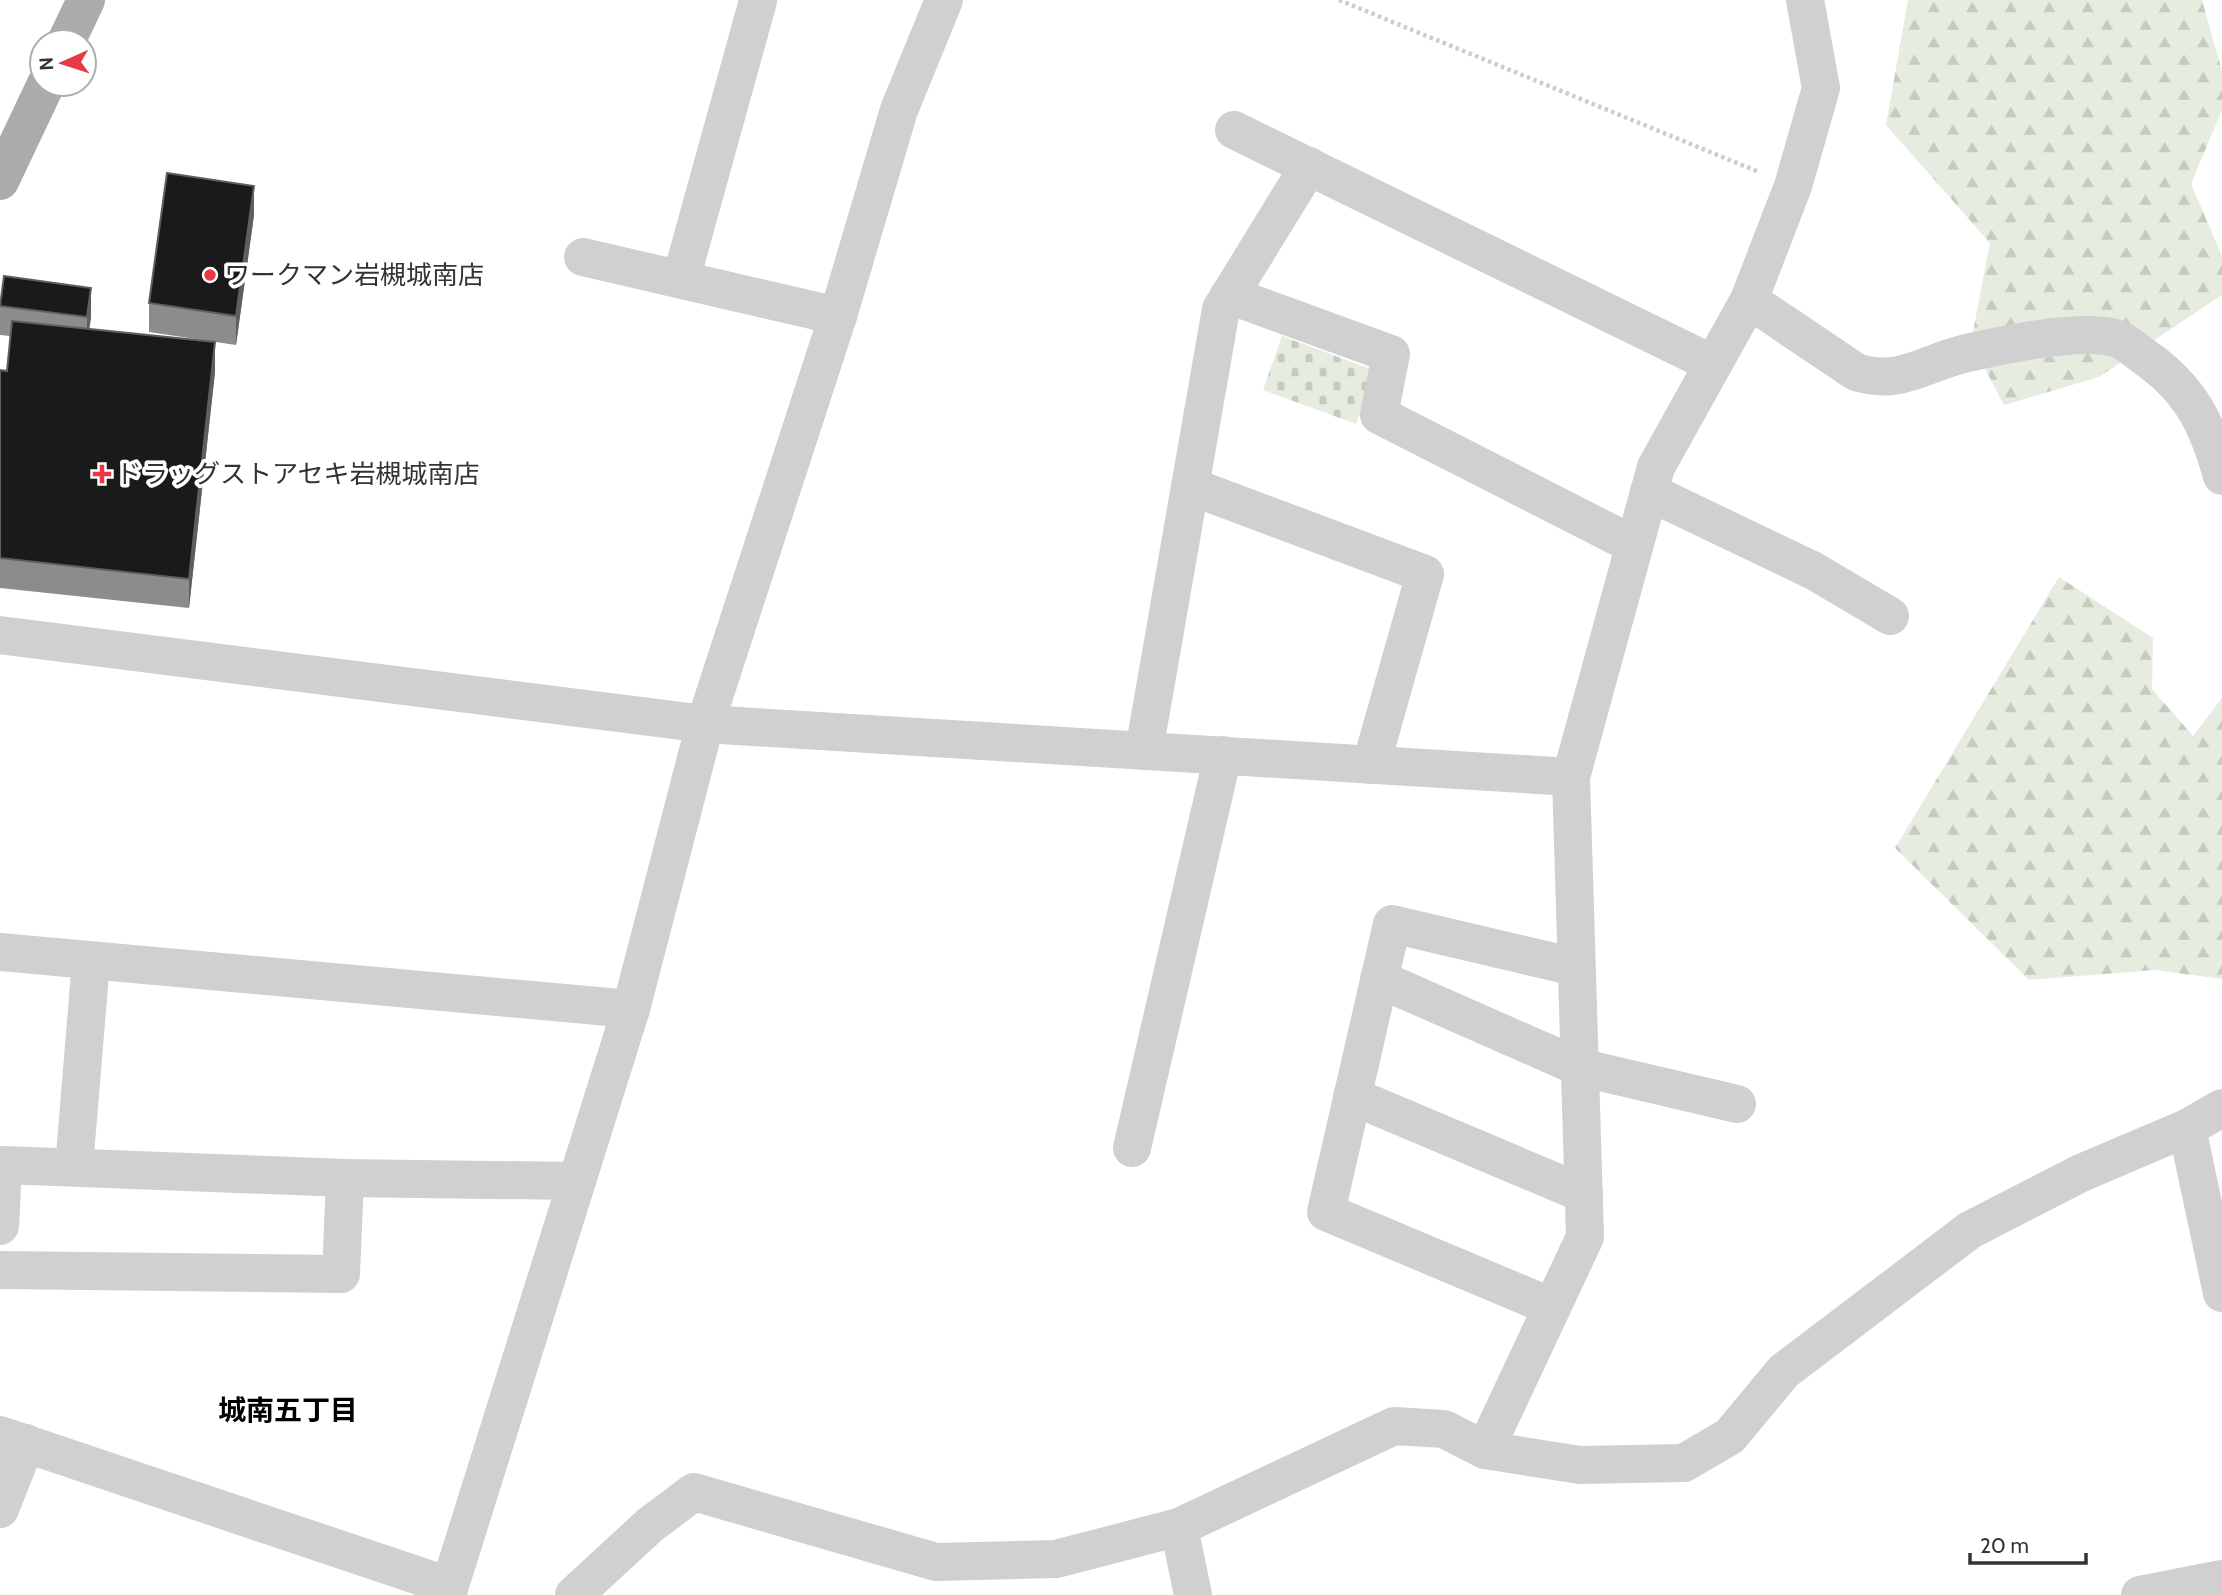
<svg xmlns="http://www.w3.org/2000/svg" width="2222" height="1595" font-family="Cabin,'Noto Sans JP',sans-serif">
	<defs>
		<pattern id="forest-firs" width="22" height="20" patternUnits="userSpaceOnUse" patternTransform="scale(1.75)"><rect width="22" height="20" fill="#e6ecdf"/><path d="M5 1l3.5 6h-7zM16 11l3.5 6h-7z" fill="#c6cbc0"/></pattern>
		<pattern id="cemetery-stones" width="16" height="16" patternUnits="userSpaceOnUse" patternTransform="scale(1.75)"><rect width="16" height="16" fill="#e6ecdf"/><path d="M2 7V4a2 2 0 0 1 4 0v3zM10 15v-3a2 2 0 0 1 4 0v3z" fill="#c6cbc0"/></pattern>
	</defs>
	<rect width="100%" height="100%" fill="#fff"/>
	<!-- forest -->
	<g fill="url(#forest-firs)">
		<polygon points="1908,0 2202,0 2222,71 2222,110 2191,184 2222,256 2222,295 2099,377 2004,405 1971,342 1990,243 1886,125"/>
		<polygon points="2059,577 2153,638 2152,689 2193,736 2222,698 2222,979 2155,970 2029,980 1895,848"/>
	</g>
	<!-- cemetery -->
	<polygon fill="url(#cemetery-stones)" points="1282,336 1376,371 1356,424 1263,390"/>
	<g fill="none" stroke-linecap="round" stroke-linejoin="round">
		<!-- path -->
		<polyline stroke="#cdcdcd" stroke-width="4.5" stroke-dasharray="3.5 3.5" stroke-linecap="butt" points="1339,0 1759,172"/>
		<!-- minor -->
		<g stroke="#d0d0d0" stroke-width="38">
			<polyline points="1234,130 1713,364"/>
			<polyline points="583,257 838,316"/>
			<polyline points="681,279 758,1"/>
			<polyline points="1229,295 1391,354 1379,415 1634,545"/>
			<path d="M1749 300 1856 372C1899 386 1923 364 1963 354 2002 345 2079 328 2116 338 2125 341 2135 350 2142 355 2190 388 2207 422 2222 476"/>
			<polyline points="1190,486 1425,574 1371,765"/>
			<polyline points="1649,492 1814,571 1890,616"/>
			<polyline points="0,635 705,724 1571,777"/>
			<polyline points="1144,751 1221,309 1309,166"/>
			<polyline points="0,952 631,1009"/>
			<polyline points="1379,979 1579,1067 1737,1104"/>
			<polyline points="1352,1096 1584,1194"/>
			<polyline points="2187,1128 2222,1293"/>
			<polyline points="1132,1148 1223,755"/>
			<polyline points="74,1167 91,961"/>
			<polyline points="0,1226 3,1165 345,1178 577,1181"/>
			<polyline points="0,1270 341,1274 345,1178"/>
			<polyline points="1552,1307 1326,1212 1392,924 1575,967"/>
			<polyline points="0,1435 449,1586"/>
			<polyline points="1485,1450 1585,1237 1571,777 1656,467 1749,300 1793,186 1821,88 1805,0"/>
			<polyline points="0,1509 26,1443"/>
			<polyline points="1179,1527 1193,1595"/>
			<polyline points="447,1595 631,1009 705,724 838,316 899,110 944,0"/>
			<polyline points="574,1595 650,1525 694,1492 936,1562 1056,1559 1179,1527 1394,1426 1444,1429 1485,1450 1580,1465 1684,1463 1730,1436 1784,1371 1970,1230 2081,1173 2187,1128 2222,1108"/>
			<polyline points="2140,1595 2222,1579"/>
		</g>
		<!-- primary -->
		<g stroke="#ababab" stroke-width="38">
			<polyline points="66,42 86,0"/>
			<polyline points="0,181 46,84"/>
		</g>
	</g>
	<!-- wall -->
	<g fill="#8c8c8c">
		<polygon points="254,215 236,345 149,332 149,303"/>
		<polygon points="0,306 91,317 89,329 215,372 189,608 0,588 0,370 7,371 10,336 0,335"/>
	</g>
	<!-- shaded-wall -->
	<g fill="#5f5f5f">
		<polygon points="254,186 254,215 236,345 236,316"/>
		<polygon points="91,288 91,317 87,346 87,317"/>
		<polygon points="215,342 215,372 189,608 189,579"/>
	</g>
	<!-- building -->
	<g fill="#1a1a1a" stroke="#5f5f5f" stroke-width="2">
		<polygon points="167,173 254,186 236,316 149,303"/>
		<polygon points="4,276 91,288 87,317 0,306"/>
		<polygon points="12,321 215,342 189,579 0,558 0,370 7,371"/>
	</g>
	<!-- markers -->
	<g fill="#e63946" stroke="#fff" stroke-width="2.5">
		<circle cx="210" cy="275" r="7"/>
		<path d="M98.5 463.5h7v7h7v7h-7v7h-7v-7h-7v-7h7z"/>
	</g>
	<g text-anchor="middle" stroke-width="7" stroke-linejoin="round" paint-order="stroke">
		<!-- poi labels -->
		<g font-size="26" fill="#333" stroke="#fff" text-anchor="start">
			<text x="224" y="284">ワークマン岩槻城南店</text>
			<text x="116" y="483">ドラッグストアセキ岩槻城南店</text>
		</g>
		<!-- neighbourhood labels -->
		<g font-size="28" font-weight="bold" fill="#000" stroke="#fff">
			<text x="288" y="1420">城南五丁目</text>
		</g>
	</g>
	<!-- north arrow -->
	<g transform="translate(63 63) rotate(267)"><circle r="33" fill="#ffffff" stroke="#adadad" stroke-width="2"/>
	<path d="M0-5L12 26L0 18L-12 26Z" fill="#e63946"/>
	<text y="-10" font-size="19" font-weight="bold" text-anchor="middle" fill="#333333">N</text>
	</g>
	<!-- scale -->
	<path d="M1970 1553v10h116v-10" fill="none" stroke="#333333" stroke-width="3.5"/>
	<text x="1980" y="1553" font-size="21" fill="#333333" stroke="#ffffff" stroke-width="5" paint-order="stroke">20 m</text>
</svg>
